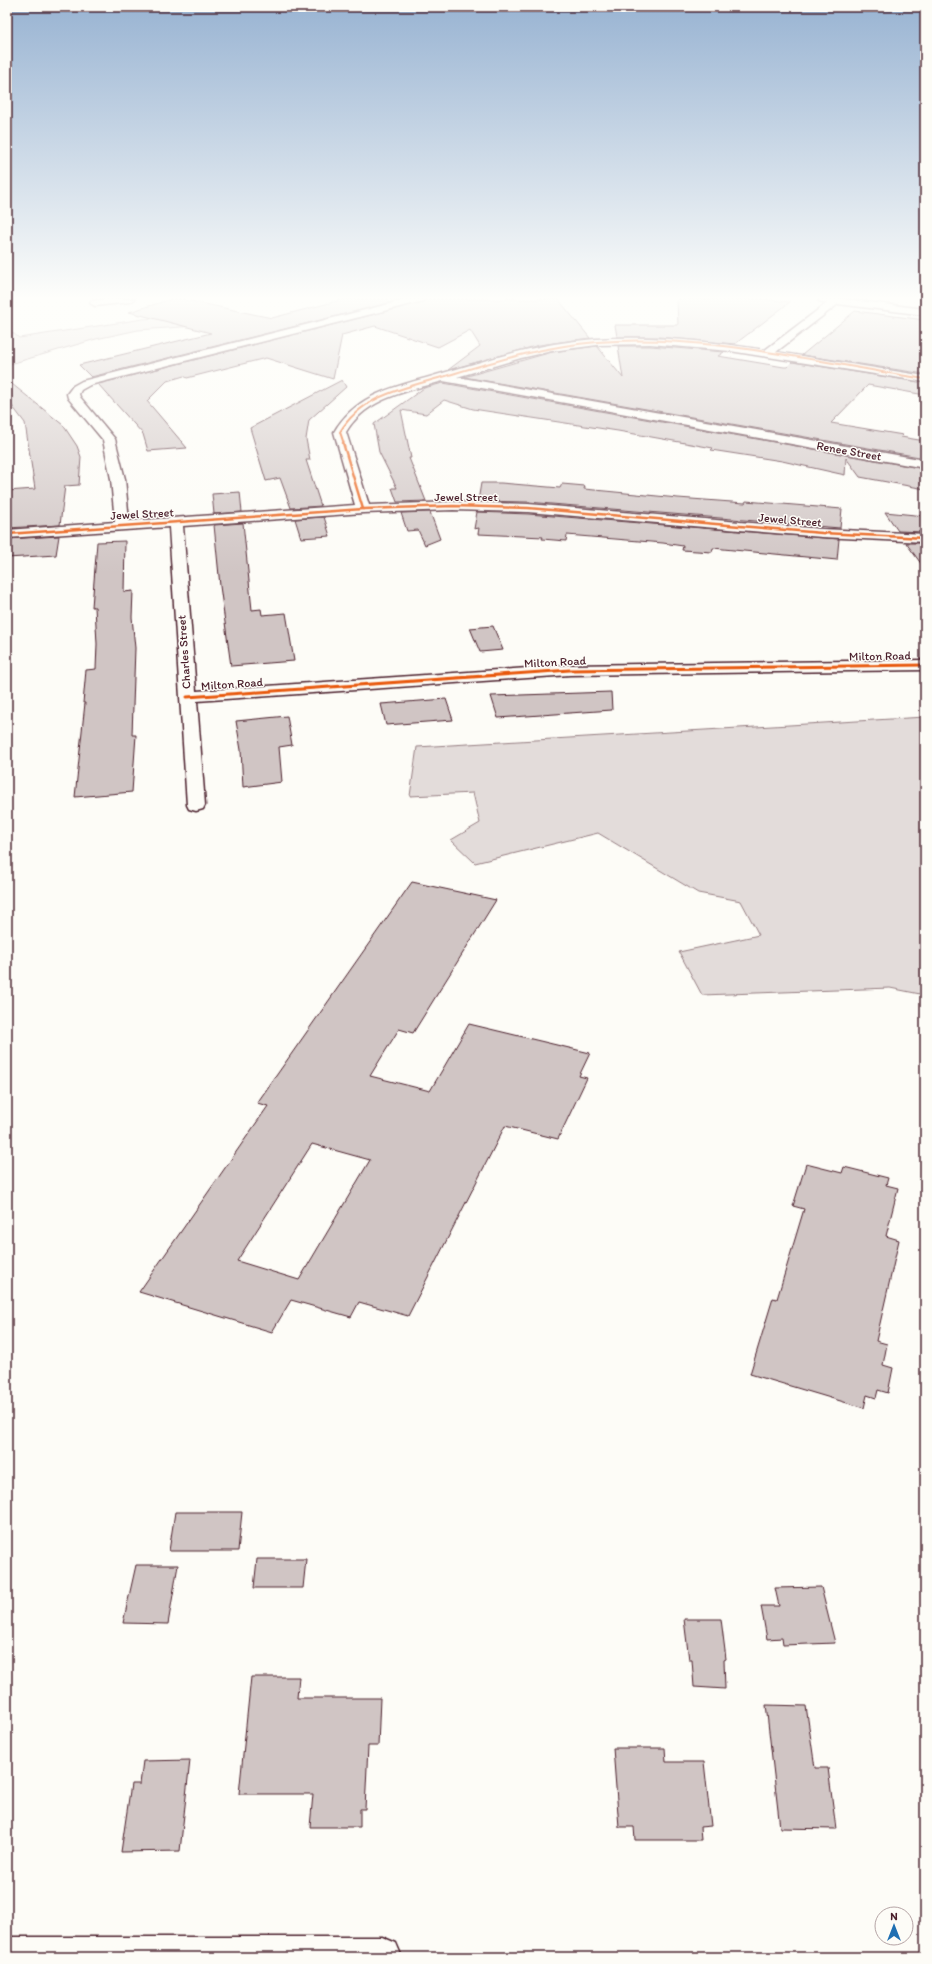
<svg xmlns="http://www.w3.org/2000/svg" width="932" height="1964" font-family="Itim,sans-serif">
	<rect width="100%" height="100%" fill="#fdfcf7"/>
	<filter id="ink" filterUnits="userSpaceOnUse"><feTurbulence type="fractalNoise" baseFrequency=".025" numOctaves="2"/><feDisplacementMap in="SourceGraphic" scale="8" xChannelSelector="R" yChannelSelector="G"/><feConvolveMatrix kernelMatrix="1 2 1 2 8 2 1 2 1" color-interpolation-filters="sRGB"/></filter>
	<g filter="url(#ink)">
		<!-- green -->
		<g fill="#e3dcda" stroke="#967e82">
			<polygon points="176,317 196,326 138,330 96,339 7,365 7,328 19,338 143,319"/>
			<polygon points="925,717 925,995 890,988 702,995 679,952 759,935 741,901 698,893 598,833 475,863 451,840 480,823 473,793 410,796 417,747"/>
		</g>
		<!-- building -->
		<g fill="#d0c5c4" stroke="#4a1f2b" fill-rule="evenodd">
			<polygon points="172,299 181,299 272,318 345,299 405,299 91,377 79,365 211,333 129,312"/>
			<polygon points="425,299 558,299 590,338 539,345 448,370 480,346 470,330 438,347 375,326 342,335 333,379 266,358 187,378 184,376 167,381 147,401 187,448 148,451 143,434 98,384 423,302"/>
			<polygon points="677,299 761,299 790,302 735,344 659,337 617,337 615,325 678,325"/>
			<polygon points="855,311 925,320 925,374 802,355"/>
			<polygon points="597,346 623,378 618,346 650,346 724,352 718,356 784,367 787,367 792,362 925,383 925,395 868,385 831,423 903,435 901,437 925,441 925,458 464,377 552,352"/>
			<polygon points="7,380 63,425 77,446 81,457 79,485 65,486 60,525 7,528 7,491 35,489 25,423 7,399"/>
			<polygon points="342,380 346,387 309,420 306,439 310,460 306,460 321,506 291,508 280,478 266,481 250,428"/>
			<polygon points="443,383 925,469 925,489 860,477 846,458 845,475 782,461 711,450 713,448 618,431 473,409 444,400 426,414 401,410 411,458 409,458 426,501 397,502 392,488 397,488 379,452 374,424 424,388"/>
			<polygon points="481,483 501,483 560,488 562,484 585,486 584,489 678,498 745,503 746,501 842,509 840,528 528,502 478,501"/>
			<polygon points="240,492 242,512 214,514 212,494"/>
			<polygon points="430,512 440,539 425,545 418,530 407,531 401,513"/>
			<polygon points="477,512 528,514 839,539 837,560 713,548 712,552 682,550 683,546 663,543 567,535 566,541 542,539 543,537 478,534 479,528 474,529"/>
			<polygon points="885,512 925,516 925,532 898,531"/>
			<polygon points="324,517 330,536 301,538 295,519"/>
			<polygon points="243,523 252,610 261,609 262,615 286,613 294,661 231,666 220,586 214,525"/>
			<polygon points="59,536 56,555 7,558 7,539"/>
			<polygon points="125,541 124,592 133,591 132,617 135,648 132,735 136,735 132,792 75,797 85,703 83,703 86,670 96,669 97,644 95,607 92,607 97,542"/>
			<polygon points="906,543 925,543 925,569"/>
			<polygon points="493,626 503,650 480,652 470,628"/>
			<polygon points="611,692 612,710 498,718 491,696"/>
			<polygon points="446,699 453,720 386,725 381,704"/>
			<polygon points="287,716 292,745 279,747 282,782 243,787 241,750 236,721"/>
			<path d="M412 882 496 900 413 1033 399 1029 370 1076 430 1091 469 1024 590 1053 579 1076 587 1078 558 1139 505 1126 408 1316 359 1302 351 1317 291 1300 272 1332 139 1292 268 1106 257 1103ZM312 1144 370 1160 299 1280 237 1261Z"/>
			<polygon points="806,1164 842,1173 844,1167 888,1178 886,1185 898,1188 886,1236 899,1240 876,1341 887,1344 883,1365 893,1368 888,1393 878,1390 876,1398 867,1395 864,1408 750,1374 773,1298 777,1299 804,1209 793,1206"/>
			<polygon points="175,1512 242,1512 238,1551 169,1551"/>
			<polygon points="257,1559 306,1559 303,1588 254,1588"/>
			<polygon points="136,1565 178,1565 168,1624 123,1623"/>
			<polygon points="821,1587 835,1643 783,1645 782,1638 767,1639 761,1606 779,1606 775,1588"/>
			<polygon points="684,1619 721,1619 726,1659 724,1660 725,1689 694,1687 692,1660 689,1660"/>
			<polygon points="251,1677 299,1677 297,1698 380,1698 378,1746 368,1746 365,1809 360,1809 360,1827 310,1827 313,1794 239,1794"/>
			<polygon points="766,1705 806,1706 815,1768 828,1768 836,1829 780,1828"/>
			<polygon points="613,1748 665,1748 666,1762 704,1762 711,1826 700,1827 701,1840 635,1840 634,1827 619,1827"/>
			<polygon points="190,1760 180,1851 121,1852 131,1784 140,1784 143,1761"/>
		</g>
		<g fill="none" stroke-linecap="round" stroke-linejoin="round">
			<defs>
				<g id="minor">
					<polygon points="108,299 135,299 130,302 95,306 90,303 91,301"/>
					<path d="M409 299H424L423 301 90 385 81 390 79 394 80 397 115 439 125 479 129 521 355 505 334 432C357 393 396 387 436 375 475 364 514 351 554 344 624 332 694 339 765 350L827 303 819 301 818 299H843L925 309V315L838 304 776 352 925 376V382L730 351 650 344 597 345 552 351 521 358 457 377 925 460V468L443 381C408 391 366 398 346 432L369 505 453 502 528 504 822 529 925 534V542L822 537 528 512 453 510 363 513 183 526 196 691 570 665 925 660V670L570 675 197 701 205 805 203 809 196 811 189 809 187 805 169 527 7 538V530L115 522 111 479 103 440 68 398 67 394 73 386 82 381Z"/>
					<polygon points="7,1937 382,1937 396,1943 402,1957 7,1957"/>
				</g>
			</defs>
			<!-- minor casing -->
			<use href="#minor" stroke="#4a1f2b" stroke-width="3"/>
			<!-- minor -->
			<use href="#minor" fill="#fdfcf7" fill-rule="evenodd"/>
			<defs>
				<path id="cycleway-far2" d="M344 444 340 432C361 396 404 388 442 377 493 362 544 346 597 342 702 333 821 363 925 379"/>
				<g id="cycleway-far1">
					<polyline points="343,443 363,509"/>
					<polyline points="7,534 363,509 453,506 528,508 822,533 925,538"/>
				</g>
				<polyline id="cycleway" points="187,697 570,670 925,665"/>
			</defs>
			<!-- cycleway-far2 casing -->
			<use href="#cycleway-far2" stroke="#fdfcf7" stroke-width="3.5"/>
			<!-- cycleway-far1 casing -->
			<use href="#cycleway-far1" stroke="#fdfcf7" stroke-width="4"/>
			<!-- cycleway casing -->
			<use href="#cycleway" stroke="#fdfcf7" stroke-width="5"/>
			<!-- cycleway-far2 -->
			<use href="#cycleway-far2" stroke="#e8590c" stroke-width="2"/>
			<!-- cycleway-far1 -->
			<use href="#cycleway-far1" stroke="#e8590c" stroke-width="2.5"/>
			<!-- cycleway -->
			<use href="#cycleway" stroke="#e8590c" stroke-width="3"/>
		</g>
	</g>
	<!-- sky -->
	<linearGradient id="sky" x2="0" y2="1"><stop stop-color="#98b3d2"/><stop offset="0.52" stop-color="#fefefb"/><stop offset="1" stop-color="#fefefb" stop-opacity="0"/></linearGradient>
	<rect width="932" height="573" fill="url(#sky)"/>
	<g text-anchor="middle" stroke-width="3" stroke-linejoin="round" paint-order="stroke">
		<!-- far-street labels -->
		<g font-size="12" fill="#4a1f2b" stroke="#fdfcf7">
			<text transform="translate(849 451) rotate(10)" y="4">Renee Street</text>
			<text x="466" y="501">Jewel Street</text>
			<text transform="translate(142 514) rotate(-3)" y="4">Jewel Street</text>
			<text transform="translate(790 520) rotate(5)" y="4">Jewel Street</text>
			<text transform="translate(184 652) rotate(-94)" y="4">Charles Street</text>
			<text transform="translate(880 656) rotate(-1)" y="4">Milton Road</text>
			<text transform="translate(555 662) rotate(-3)" y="4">Milton Road</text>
			<text transform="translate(232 684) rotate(-4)" y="4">Milton Road</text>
		</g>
	</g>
	<!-- margin -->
	<rect width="932" height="1964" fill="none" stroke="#fdfcf7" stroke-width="24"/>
	<rect x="12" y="12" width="908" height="1940" fill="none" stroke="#4a1f2b" stroke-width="1.5" filter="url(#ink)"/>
	<!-- north arrow -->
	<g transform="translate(894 1926)"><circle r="19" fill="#fdfcf7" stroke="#b5a4a5"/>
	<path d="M0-3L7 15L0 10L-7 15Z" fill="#1f6fb2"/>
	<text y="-6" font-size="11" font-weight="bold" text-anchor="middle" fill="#4a1f2b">N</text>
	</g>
</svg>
